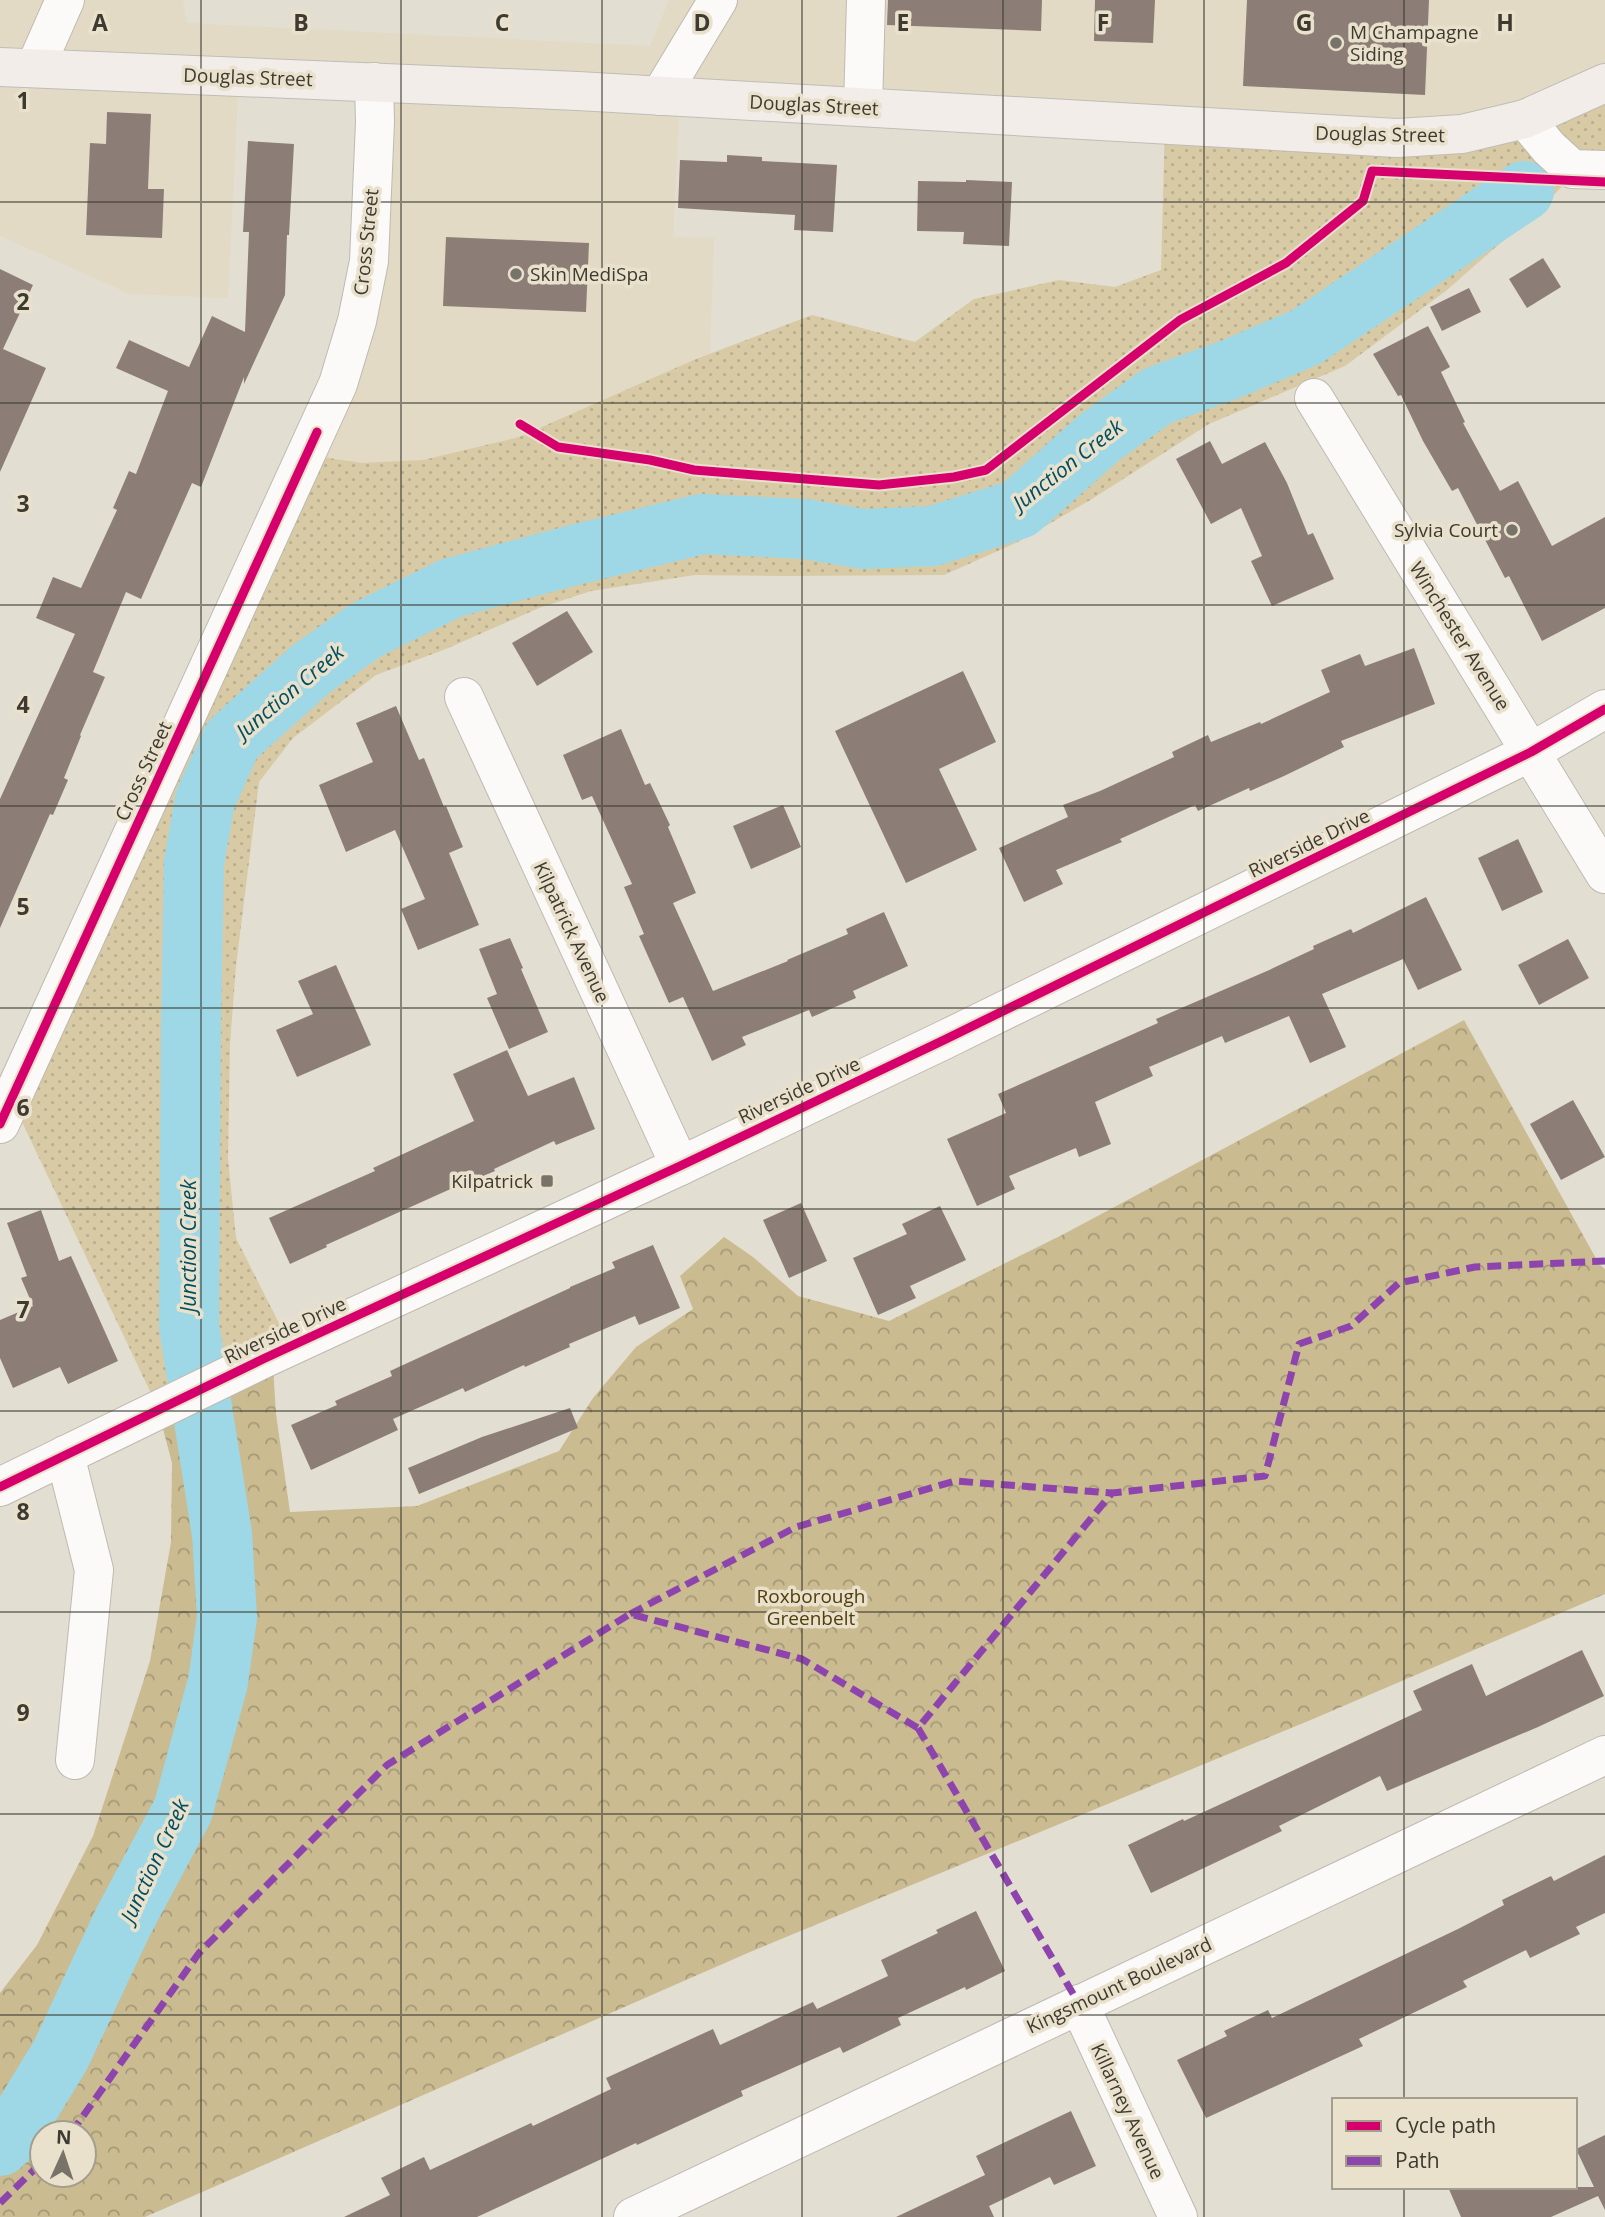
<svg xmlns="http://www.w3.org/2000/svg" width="1605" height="2217" font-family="'Open Sans',sans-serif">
	<defs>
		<pattern id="green-dots" width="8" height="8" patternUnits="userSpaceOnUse" patternTransform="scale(1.75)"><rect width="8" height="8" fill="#d7caa5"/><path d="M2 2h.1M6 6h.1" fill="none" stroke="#b9ae8e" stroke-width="1.8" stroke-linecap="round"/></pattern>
		<pattern id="forest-crowns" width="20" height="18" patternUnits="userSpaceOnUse" patternTransform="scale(1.75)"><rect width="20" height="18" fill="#cabb91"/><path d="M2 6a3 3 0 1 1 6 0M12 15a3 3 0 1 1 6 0" fill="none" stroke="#a59977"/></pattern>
	</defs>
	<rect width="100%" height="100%" fill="#e3ded2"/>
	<!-- built -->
	<polygon fill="#e2dac5" points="0,0 183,0 187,23 650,46 669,0 1605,0 1605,79 1461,132 680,95 673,237 714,238 710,353 519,437 423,460 362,463 309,455 339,388 376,78 239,74 228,298 130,294 0,236"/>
	<!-- green -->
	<polygon fill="url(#green-dots)" points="1605,79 1605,172 1577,171 1547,202 1447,290 1345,366 1209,424 1092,499 1018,542 944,575 786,576 695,575 591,591 539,608 446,649 376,675 293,738 259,782 236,966 230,1044 228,1159 236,1238 289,1343 157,1406 13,1103 309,455 362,463 423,460 519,437 696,359 812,315 915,342 974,299 1059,280 1115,287 1161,270 1165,123 1396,136"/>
	<!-- forest -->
	<path fill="url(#forest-crowns)" fill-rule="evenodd" d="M1464 1020 1599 1264 1605 1269V1594L1313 1719 750 1952 145 2217H0V1993L37 1945 93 1836 150 1661 171 1542 172 1463 157 1406 272 1351 276 1414 290 1512 417 1506 559 1451 593 1398 636 1347 693 1309 680 1276 724 1237 753 1257 798 1296 889 1321 1062 1235ZM42 2133H84V2175H42Z"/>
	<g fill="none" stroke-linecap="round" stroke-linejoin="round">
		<!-- river -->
		<polyline stroke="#9ed8e7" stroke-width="60" points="0,2146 11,2136 60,2056 123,1922 183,1810 218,1682 227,1617 222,1534 189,1326 191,1021 194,862 205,800 232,740 311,669 366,630 451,588 574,555 702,524 805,529 863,539 933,536 1019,509 1100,437 1157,396 1231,369 1306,337 1524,191"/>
	</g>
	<!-- building -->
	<g fill="#8c7e77">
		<polygon points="888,0 1042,0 1041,31 887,25"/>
		<polygon points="1095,0 1155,0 1153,43 1094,41"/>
		<polygon points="1247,0 1429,0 1425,95 1243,86"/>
		<polygon points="107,112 151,114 148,189 164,189 162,238 86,235 90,143 106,144"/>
		<polygon points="248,141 294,144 289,235 287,235 285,295 244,384 244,377 201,487 192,483 141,599 126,592 93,672 105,677 80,735 81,736 64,778 68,780 53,815 50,814 0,928 0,799 75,634 36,618 53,577 81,588 117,510 113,508 129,471 136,474 168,391 116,368 129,340 189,367 212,316 245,332 249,232 243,232"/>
		<polygon points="727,155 762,157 762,161 837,165 833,232 794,230 795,215 678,208 680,160 727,162"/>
		<polygon points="966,180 1012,182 1009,246 963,244 964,232 917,231 918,181 966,182"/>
		<polygon points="446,237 589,243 586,312 443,306"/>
		<polygon points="1543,258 1561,287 1527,308 1509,279"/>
		<polygon points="0,269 33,285 3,349 46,368 0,472"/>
		<polygon points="1469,288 1481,312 1442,331 1430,307"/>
		<polygon points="1428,326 1450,367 1441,372 1465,422 1463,423 1500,491 1518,481 1552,546 1605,517 1605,608 1542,641 1509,576 1505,578 1458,488 1452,491 1423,441 1401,395 1398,396 1373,354"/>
		<polygon points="1210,441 1222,464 1265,442 1287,483 1308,535 1313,533 1334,579 1272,606 1251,561 1262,556 1241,508 1211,524 1176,459"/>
		<polygon points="567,611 593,652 537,686 512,643"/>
		<polygon points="1414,648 1435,704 1341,741 1344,747 1284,776 1250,791 1249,788 1198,811 1195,805 1120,839 1122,842 1056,870 1063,884 1024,902 999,848 1068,817 1063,805 1100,791 1174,757 1172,752 1208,735 1211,742 1260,722 1261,724 1330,692 1321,670 1360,654 1365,666"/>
		<polygon points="963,671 996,742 939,769 977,850 906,883 835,731"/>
		<polygon points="396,706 419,760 424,758 444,807 446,806 463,847 449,853 479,925 418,950 401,909 425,899 395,830 346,852 319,785 373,762 356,723"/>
		<polygon points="621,729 645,785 650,783 670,825 668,827 696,893 673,903 713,991 788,961 787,960 848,934 846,929 884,912 908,966 853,991 856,998 812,1017 809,1010 742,1037 746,1045 712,1061 683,997 669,1003 639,936 644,934 624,887 632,884 592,796 582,800 563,755"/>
		<polygon points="783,805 801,847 751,869 733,826"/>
		<polygon points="1518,839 1543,892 1502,911 1478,858"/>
		<polygon points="1426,897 1462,970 1418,990 1403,959 1322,994 1346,1047 1310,1063 1289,1016 1225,1043 1222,1036 1149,1067 1153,1076 1095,1102 1111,1144 1079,1157 1076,1148 1009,1176 1015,1189 977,1206 947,1139 1006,1113 998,1094 1158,1023 1156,1019 1267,971 1314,949 1313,946 1351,929 1353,933"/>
		<polygon points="510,938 523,968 521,969 548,1032 509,1049 487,998 497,994 479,949"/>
		<polygon points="1568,939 1589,978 1539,1005 1518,965"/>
		<polygon points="336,965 371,1045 297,1077 276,1030 313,1014 298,981"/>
		<polygon points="507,1050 528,1096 574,1077 595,1129 556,1145 554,1141 494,1169 495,1171 455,1188 455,1187 326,1245 327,1247 290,1264 269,1218 375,1171 373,1168 474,1121 453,1074"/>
		<polygon points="1573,1100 1605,1157 1561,1180 1530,1124"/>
		<polygon points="801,1203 827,1261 789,1278 763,1220"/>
		<polygon points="940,1206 966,1260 910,1286 916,1298 878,1315 853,1258 907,1234 902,1224"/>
		<polygon points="41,1210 59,1261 71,1256 118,1361 68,1384 60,1367 13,1388 0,1358 0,1320 33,1306 21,1278 27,1276 7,1223"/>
		<polygon points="653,1245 680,1308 639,1325 635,1316 569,1344 570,1347 525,1367 524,1365 465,1392 463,1388 393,1419 398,1430 311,1470 291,1425 337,1405 335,1401 392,1376 390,1371 570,1288 570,1287 615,1268 612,1262"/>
		<polygon points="570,1408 578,1428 419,1494 408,1468 482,1437"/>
		<polygon points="1582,1650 1604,1696 1538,1727 1387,1791 1380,1776 1279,1826 1282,1831 1151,1893 1128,1845 1183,1819 1184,1821 1260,1786 1422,1710 1413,1691 1472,1664 1486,1696"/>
		<polygon points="1605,1855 1605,1913 1576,1927 1580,1934 1530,1958 1526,1950 1463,1981 1467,1987 1359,2039 1363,2046 1206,2118 1177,2060 1227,2036 1224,2031 1268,2010 1272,2018 1460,1928 1504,1905 1502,1900 1551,1876 1554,1881"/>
		<polygon points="976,1911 1005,1971 966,1990 965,1987 898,2018 901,2025 843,2053 840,2047 741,2091 743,2096 637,2145 636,2143 477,2217 344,2217 390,2195 381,2178 424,2157 430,2170 531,2123 533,2126 611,2089 606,2078 713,2029 720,2045 813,2002 817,2009 888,1976 881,1960 938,1933 936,1930"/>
		<polygon points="1071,2111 1096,2166 1054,2185 1050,2177 989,2206 994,2217 896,2217 985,2175 976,2156"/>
		<polygon points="1605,2135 1605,2210 1598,2196 1551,2217 1461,2217 1448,2187 1594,2187 1576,2149"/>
	</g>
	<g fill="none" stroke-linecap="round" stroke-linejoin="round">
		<defs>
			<g id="minor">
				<polyline points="35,68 65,0"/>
				<polyline points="660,96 718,0"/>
				<polyline points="863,107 866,0"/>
				<polyline points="1525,119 1549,148 1572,169 1605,170"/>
				<polyline points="1314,398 1605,874"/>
				<polyline points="464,697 680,1166"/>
				<polyline points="0,1124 338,384 357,321 369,261 375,122 374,82"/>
				<polyline points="65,1455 94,1570 75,1760"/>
				<polyline points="0,1487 263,1359 680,1166 944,1040 1531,752 1605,709"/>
				<polyline points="1079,2004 1178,2217"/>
				<polyline points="633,2217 1605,1755"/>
			</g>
			<polyline id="major" points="0,67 578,91 1397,138 1462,134 1525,119 1605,83"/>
		</defs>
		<!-- minor casing -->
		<use href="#minor" stroke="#bebab1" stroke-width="40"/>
		<!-- major casing -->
		<use href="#major" stroke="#bfbdb7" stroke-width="40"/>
		<!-- minor -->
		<use href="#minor" stroke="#fbfaf8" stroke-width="38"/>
		<!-- major -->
		<use href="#major" stroke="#f2ede9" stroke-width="38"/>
		<!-- quiet -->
		<g stroke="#8e44ad" stroke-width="7" stroke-dasharray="14 7" stroke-linecap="butt">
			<polyline points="630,1614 796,1527 955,1481 1112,1493"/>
			<polyline points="918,1728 1079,2004"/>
			<polyline points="71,2133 199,1953 387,1765 630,1614 802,1659 918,1728 1112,1493 1265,1476 1299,1344 1351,1326 1399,1283 1475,1267 1605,1261"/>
			<polyline points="0,2203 42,2162"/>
		</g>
		<defs>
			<g id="cycleway">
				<polyline points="520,424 558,447 650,460 694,470 879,485 954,477 986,470 1180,320 1286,263 1363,201 1372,171 1605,182"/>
				<polyline points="0,1124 317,432"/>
				<polyline points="0,1487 263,1359 680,1166 944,1040 1531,752 1605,709"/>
			</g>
		</defs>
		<!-- cycleway casing -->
		<use href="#cycleway" stroke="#e9e1cc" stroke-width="13"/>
		<!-- cycleway -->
		<use href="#cycleway" stroke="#d6006c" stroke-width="9"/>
	</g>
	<!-- grid -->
	<path fill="none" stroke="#3d3a31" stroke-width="2" stroke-opacity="0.55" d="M201 0V2217M401 0V2217M602 0V2217M802 0V2217M1003 0V2217M1204 0V2217M1404 0V2100M0 202H1605M0 403H1605M0 605H1605M0 806H1605M0 1008H1605M0 1209H1605M0 1411H1605M0 1612H1605M0 1814H1605M0 2015H1605M1404 2187V2217"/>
	<!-- markers -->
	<g fill="#777369" stroke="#e9e1cc" stroke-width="2.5">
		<circle cx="1336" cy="43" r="7"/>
		<circle cx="516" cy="274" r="7"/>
		<circle cx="1512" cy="530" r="7"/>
		<rect x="540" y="1174" width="14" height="14" rx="3.5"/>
	</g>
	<g text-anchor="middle" stroke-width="7" stroke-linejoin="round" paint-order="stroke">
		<!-- poi labels -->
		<g font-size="19" fill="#3d3a31" stroke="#e9e1cc" text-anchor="start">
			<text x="1350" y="39">M Champagne<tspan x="1350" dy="22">Siding</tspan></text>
			<text x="530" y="281">Skin MediSpa</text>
			<text x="1498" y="537" text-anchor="end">Sylvia Court</text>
			<text x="533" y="1188" text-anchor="end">Kilpatrick</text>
		</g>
		<!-- street labels -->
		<g font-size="19" fill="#3d3a31" stroke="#e9e1cc">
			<text transform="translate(248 77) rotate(2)" y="7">Douglas Street</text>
			<text transform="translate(814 105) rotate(3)" y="7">Douglas Street</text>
			<text transform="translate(1380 134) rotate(1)" y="7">Douglas Street</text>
			<text transform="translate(366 242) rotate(-84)" y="7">Cross Street</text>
			<text transform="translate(1460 636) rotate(58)" y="7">Winchester Avenue</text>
			<text transform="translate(143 771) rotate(-65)" y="7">Cross Street</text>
			<text transform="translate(1309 843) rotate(-26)" y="7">Riverside Drive</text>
			<text transform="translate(572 932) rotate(65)" y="7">Kilpatrick Avenue</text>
			<text transform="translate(799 1090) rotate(-25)" y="7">Riverside Drive</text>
			<text transform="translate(285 1330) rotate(-25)" y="7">Riverside Drive</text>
			<text transform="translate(1119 1985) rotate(-25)" y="7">Kingsmount Boulevard</text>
			<text transform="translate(1128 2111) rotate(65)" y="7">Killarney Avenue</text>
		</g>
		<!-- park labels -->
		<g font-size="19" fill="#51400a" stroke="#e9e1cc">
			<text x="811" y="1603">Roxborough<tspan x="811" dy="22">Greenbelt</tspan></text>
		</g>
		<!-- water labels -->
		<g font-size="21" font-style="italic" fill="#004e61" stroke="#e9e1cc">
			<text transform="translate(1068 465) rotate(-38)" y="7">Junction Creek</text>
			<text transform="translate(290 692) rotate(-40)" y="7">Junction Creek</text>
			<text transform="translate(189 1246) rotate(-90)" y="7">Junction Creek</text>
			<text transform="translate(155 1861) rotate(-65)" y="7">Junction Creek</text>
		</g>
	</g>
	<g font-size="23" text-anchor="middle" font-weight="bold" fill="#3d3a31" stroke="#e9e1cc" stroke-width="7" stroke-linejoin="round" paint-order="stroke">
		<text x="100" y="31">A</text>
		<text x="301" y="31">B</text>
		<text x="502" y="31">C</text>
		<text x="702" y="31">D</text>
		<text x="903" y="31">E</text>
		<text x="1103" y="31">F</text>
		<text x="1304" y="31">G</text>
		<text x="1505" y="31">H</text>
		<text x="23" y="109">1</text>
		<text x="23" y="310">2</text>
		<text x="23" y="512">3</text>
		<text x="23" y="713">4</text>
		<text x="23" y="915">5</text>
		<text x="23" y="1116">6</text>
		<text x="23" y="1318">7</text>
		<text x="23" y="1520">8</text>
		<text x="23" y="1721">9</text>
	</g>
	<!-- legend -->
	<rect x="1332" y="2098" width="245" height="91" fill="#e9e1cc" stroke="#a49e8e" stroke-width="2"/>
	<rect x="1346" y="2121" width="35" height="10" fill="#d6006c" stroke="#a49e8e" stroke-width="2"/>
	<text x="1395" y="2133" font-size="21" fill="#3d3a31">Cycle path</text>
	<rect x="1346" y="2156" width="35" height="10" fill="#8e44ad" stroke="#a49e8e" stroke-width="2"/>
	<text x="1395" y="2168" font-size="21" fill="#3d3a31">Path</text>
	<!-- north arrow -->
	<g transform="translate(63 2154) rotate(3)"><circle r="33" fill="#e9e1cc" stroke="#a49e8e" stroke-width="2"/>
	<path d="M0-5L12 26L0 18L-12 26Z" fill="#777369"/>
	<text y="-10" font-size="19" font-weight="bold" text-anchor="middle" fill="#3d3a31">N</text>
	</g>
</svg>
